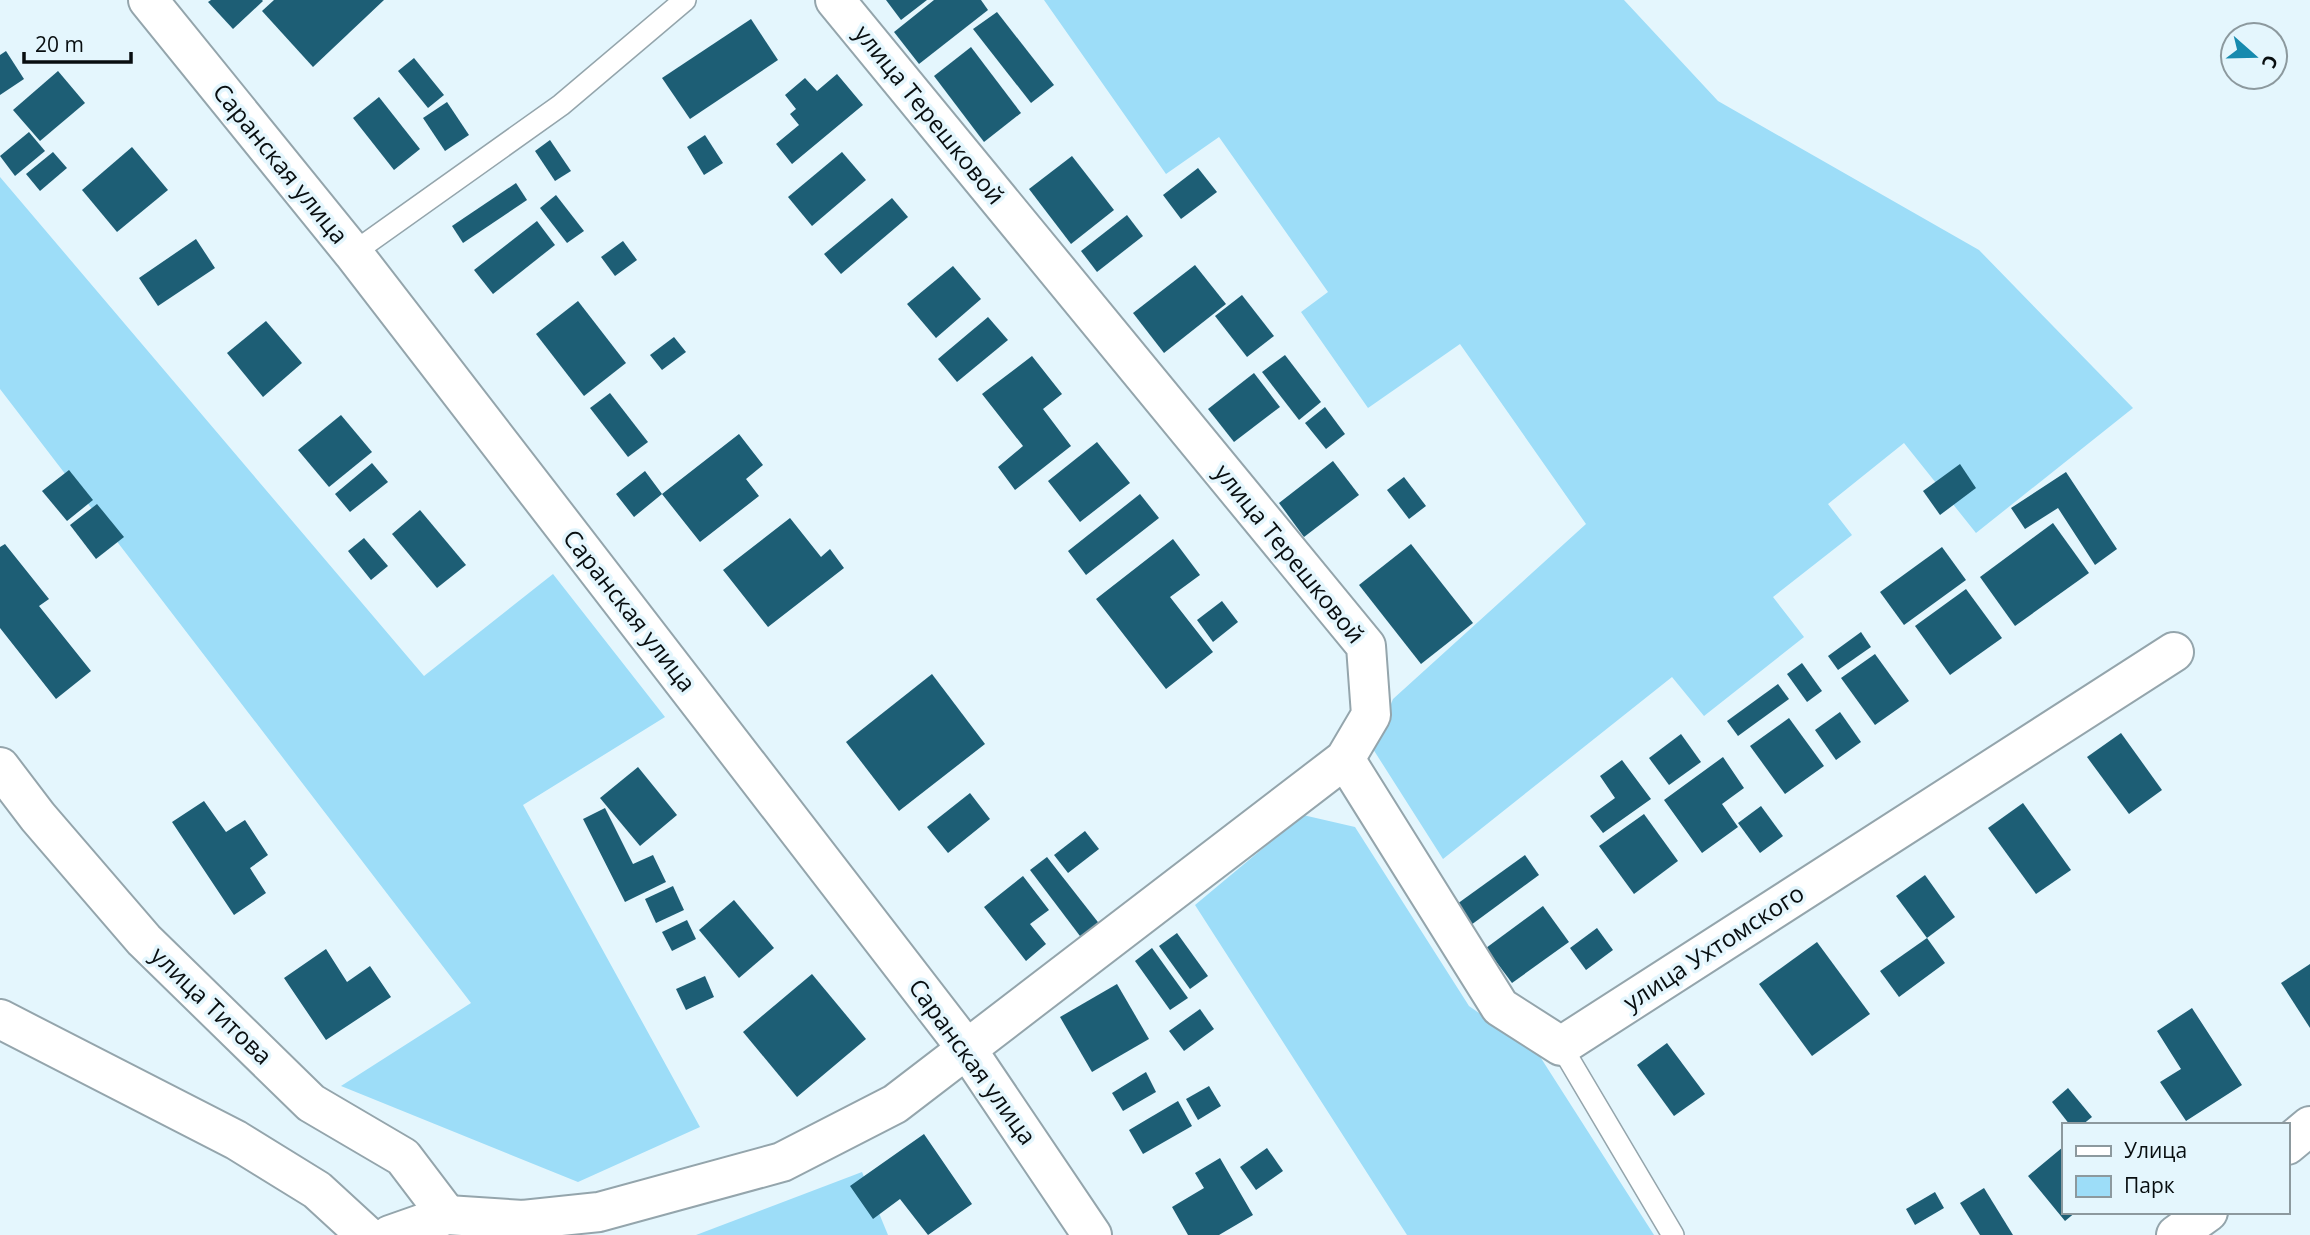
<svg xmlns="http://www.w3.org/2000/svg" width="2310" height="1235" font-family="'Open Sans',sans-serif">
	<rect width="100%" height="100%" fill="#e4f6fd"/>
	<!-- green -->
	<g fill="#9dddf8">
		<polygon points="1044,0 1624,0 1718,101 1979,250 2133,408 1976,533 1904,443 1828,504 1852,535 1773,597 1804,637 1704,716 1672,677 1443,859 1373,749 1393,699 1586,524 1460,344 1368,408 1301,312 1328,292 1219,137 1166,174"/>
		<polygon points="0,177 424,676 553,574 665,717 523,805 700,1127 578,1182 341,1086 471,1003 0,389"/>
		<polygon points="1303,815 1355,827 1469,1006 1539,1055 1654,1235 1407,1235 1195,905"/>
		<polygon points="862,1172 888,1235 696,1235"/>
	</g>
	<!-- building -->
	<g fill="#1d5e75">
		<polygon points="211,0 262,0 263,1 233,29 208,2"/>
		<polygon points="274,0 384,0 313,67 262,11"/>
		<polygon points="886,0 927,0 901,20"/>
		<polygon points="934,0 981,0 988,10 919,64 894,32"/>
		<polygon points="997,12 1054,85 1031,103 973,29"/>
		<polygon points="751,19 778,60 690,119 662,78"/>
		<polygon points="971,47 1021,113 984,142 934,76"/>
		<polygon points="6,51 24,79 0,95 0,55"/>
		<polygon points="414,58 444,95 428,108 398,71"/>
		<polygon points="58,71 85,103 40,141 13,110"/>
		<polygon points="837,74 863,105 792,164 776,144 799,125 790,114 796,109 785,95 805,78 817,91"/>
		<polygon points="379,97 420,149 394,170 353,118"/>
		<polygon points="447,102 469,135 445,151 423,118"/>
		<polygon points="29,132 45,151 15,176 0,156"/>
		<polygon points="705,135 723,163 704,175 687,147"/>
		<polygon points="550,140 571,171 555,181 535,151"/>
		<polygon points="132,147 168,190 117,232 82,190"/>
		<polygon points="53,152 67,168 40,191 26,174"/>
		<polygon points="842,152 866,180 812,226 788,197"/>
		<polygon points="1072,156 1114,210 1071,244 1029,189"/>
		<polygon points="1198,168 1217,192 1181,219 1163,195"/>
		<polygon points="516,183 527,200 463,243 452,226"/>
		<polygon points="556,195 584,231 567,243 540,208"/>
		<polygon points="892,198 908,217 841,274 824,254"/>
		<polygon points="1127,215 1143,236 1097,272 1081,251"/>
		<polygon points="537,221 555,245 493,294 474,270"/>
		<polygon points="196,239 215,268 158,306 139,278"/>
		<polygon points="623,241 637,260 615,276 601,257"/>
		<polygon points="1195,265 1226,304 1164,353 1133,313"/>
		<polygon points="953,266 981,299 936,338 907,304"/>
		<polygon points="1242,295 1274,336 1247,357 1215,316"/>
		<polygon points="578,301 626,363 584,396 536,334"/>
		<polygon points="988,317 1008,340 957,382 938,359"/>
		<polygon points="266,321 302,363 263,397 227,353"/>
		<polygon points="674,337 686,352 662,370 650,355"/>
		<polygon points="1285,355 1321,402 1299,420 1262,372"/>
		<polygon points="1032,356 1062,394 1043,409 1071,446 1015,490 998,467 1023,446 982,394"/>
		<polygon points="1254,373 1280,407 1234,442 1208,409"/>
		<polygon points="610,393 648,442 628,457 590,408"/>
		<polygon points="1325,407 1345,434 1326,449 1305,423"/>
		<polygon points="341,415 372,452 329,487 298,450"/>
		<polygon points="739,434 763,465 746,479 759,496 700,542 662,494 634,517 616,494 645,471 662,494"/>
		<polygon points="1097,442 1130,483 1080,522 1048,481"/>
		<polygon points="1333,461 1359,495 1304,537 1279,503"/>
		<polygon points="372,463 388,482 350,512 335,494"/>
		<polygon points="1960,464 1976,488 1940,515 1923,491"/>
		<polygon points="69,470 93,500 67,521 42,491"/>
		<polygon points="2066,472 2117,549 2095,565 2058,508 2025,529 2011,508"/>
		<polygon points="1404,477 1426,506 1409,519 1387,490"/>
		<polygon points="1140,494 1159,518 1086,575 1068,551"/>
		<polygon points="97,504 124,537 96,559 70,525"/>
		<polygon points="420,510 466,565 437,588 392,534"/>
		<polygon points="790,518 821,557 830,549 844,568 768,627 723,570"/>
		<polygon points="2053,523 2089,573 2015,626 1980,577"/>
		<polygon points="364,538 388,566 371,580 348,551"/>
		<polygon points="1173,539 1200,575 1170,597 1213,652 1166,689 1096,599"/>
		<polygon points="5,544 49,599 39,606 91,671 56,699 0,628 0,547"/>
		<polygon points="1411,544 1473,623 1421,664 1359,585"/>
		<polygon points="1942,547 1966,580 1904,625 1880,592"/>
		<polygon points="1966,589 2002,638 1950,675 1915,626"/>
		<polygon points="1222,601 1238,622 1213,642 1197,620"/>
		<polygon points="1861,632 1871,647 1838,670 1828,656"/>
		<polygon points="1875,654 1909,701 1875,725 1841,678"/>
		<polygon points="1802,663 1822,691 1807,702 1787,674"/>
		<polygon points="932,674 985,744 899,811 846,742"/>
		<polygon points="1778,684 1789,699 1738,736 1727,721"/>
		<polygon points="1840,712 1861,742 1836,760 1815,730"/>
		<polygon points="1789,718 1824,766 1785,794 1750,746"/>
		<polygon points="2121,733 2162,790 2129,814 2087,757"/>
		<polygon points="1681,734 1701,762 1669,785 1649,758"/>
		<polygon points="1723,757 1744,788 1722,804 1738,827 1702,853 1664,800"/>
		<polygon points="1622,760 1651,799 1603,833 1590,816 1615,798 1600,776"/>
		<polygon points="638,767 677,815 640,846 600,798"/>
		<polygon points="970,793 990,819 948,853 927,827"/>
		<polygon points="204,801 226,832 245,820 268,855 250,868 266,893 234,915 172,822"/>
		<polygon points="2023,803 2071,870 2036,894 1988,828"/>
		<polygon points="1761,806 1783,836 1760,853 1738,823"/>
		<polygon points="605,808 633,864 653,855 666,882 625,902 583,819"/>
		<polygon points="1644,814 1678,861 1634,894 1599,846"/>
		<polygon points="1085,831 1099,849 1068,873 1054,855"/>
		<polygon points="1525,855 1539,875 1471,925 1457,904"/>
		<polygon points="1047,857 1101,926 1083,940 1030,870"/>
		<polygon points="1925,875 1955,917 1927,938 1896,896"/>
		<polygon points="1023,876 1049,910 1030,924 1046,944 1026,961 984,907"/>
		<polygon points="673,886 684,910 656,923 645,899"/>
		<polygon points="734,900 774,948 739,978 699,930"/>
		<polygon points="1543,906 1569,942 1512,983 1486,948"/>
		<polygon points="687,920 696,939 672,951 662,932"/>
		<polygon points="1597,928 1613,950 1586,970 1570,948"/>
		<polygon points="1177,933 1208,976 1190,989 1159,946"/>
		<polygon points="1927,938 1945,963 1899,997 1880,971"/>
		<polygon points="1817,942 1870,1014 1812,1056 1759,984"/>
		<polygon points="1152,948 1188,998 1170,1010 1135,961"/>
		<polygon points="326,949 347,982 370,966 391,997 326,1040 284,978"/>
		<polygon points="2310,964 2310,1028 2281,983"/>
		<polygon points="812,974 866,1039 797,1097 743,1032"/>
		<polygon points="705,976 714,997 686,1010 676,989"/>
		<polygon points="1117,984 1149,1039 1092,1072 1060,1017"/>
		<polygon points="2192,1008 2242,1085 2186,1121 2160,1082 2181,1069 2157,1031"/>
		<polygon points="1200,1009 1214,1029 1184,1051 1169,1031"/>
		<polygon points="1667,1043 1705,1094 1674,1116 1637,1065"/>
		<polygon points="1146,1072 1156,1092 1123,1111 1112,1093"/>
		<polygon points="1209,1086 1221,1106 1198,1120 1186,1099"/>
		<polygon points="2068,1088 2092,1117 2082,1125 2070,1125 2052,1102"/>
		<polygon points="1178,1101 1192,1126 1143,1154 1129,1130"/>
		<polygon points="924,1134 972,1204 928,1235 900,1199 873,1219 850,1186"/>
		<polygon points="2063,1147 2063,1212 2076,1212 2065,1221 2028,1176"/>
		<polygon points="1267,1148 1283,1171 1256,1190 1240,1167"/>
		<polygon points="1220,1158 1253,1215 1219,1235 1188,1235 1172,1207 1204,1188 1195,1173"/>
		<polygon points="1984,1188 2013,1235 1980,1235 1960,1203"/>
		<polygon points="1935,1192 1944,1208 1915,1225 1906,1209"/>
	</g>
	<g fill="none" stroke-linecap="round" stroke-linejoin="round">
		<defs>
			<g id="service">
				<polyline points="353,253 561,105 685,0"/>
				<polyline points="1561,1046 1673,1235"/>
			</g>
			<g id="minor">
				<polyline points="148,0 353,253 966,1048 1092,1235"/>
				<polyline points="1345,759 1500,1007 1561,1046 2174,652"/>
				<polyline points="0,767 38,817 144,940 311,1103 403,1157 447,1215"/>
				<polyline points="2287,1145 2310,1126"/>
				<polyline points="390,1235 447,1215 523,1220 599,1212 782,1162 895,1104 1345,759 1371,715 1366,646 835,0"/>
				<polyline points="2176,1235 2208,1212"/>
			</g>
			<polyline id="tertiary" points="0,1019 236,1140 317,1190 366,1235"/>
		</defs>
		<!-- service casing -->
		<use href="#service" stroke="#94a5ac" stroke-width="24"/>
		<!-- minor casing -->
		<use href="#minor" stroke="#94a5ac" stroke-width="42"/>
		<!-- tertiary casing -->
		<use href="#tertiary" stroke="#94a5ac" stroke-width="42"/>
		<!-- service -->
		<use href="#service" stroke="#fff" stroke-width="21"/>
		<!-- minor -->
		<use href="#minor" stroke="#fff" stroke-width="38"/>
		<!-- tertiary -->
		<use href="#tertiary" stroke="#fff" stroke-width="38"/>
	</g>
	<g text-anchor="middle" stroke-width="7" stroke-linejoin="round" paint-order="stroke">
		<!-- street labels -->
		<g font-size="24" fill="#080e10" stroke="#e4f6fd">
			<text transform="translate(929 115) rotate(51)" y="8">улица Терешковой</text>
			<text transform="translate(280 164) rotate(51)" y="8">Саранская улица</text>
			<text transform="translate(1289 554) rotate(51)" y="8">улица Терешковой</text>
			<text transform="translate(629 611) rotate(52)" y="8">Саранская улица</text>
			<text transform="translate(1714 948) rotate(-33)" y="8">улица Ухтомского</text>
			<text transform="translate(211 1006) rotate(44)" y="8">улица Титова</text>
			<text transform="translate(972 1062) rotate(54)" y="8">Саранская улица</text>
		</g>
	</g>
	<!-- legend -->
	<rect x="2062" y="1123" width="228" height="91" fill="#e4f6fd" stroke="#8c999e" stroke-width="2"/>
	<rect x="2076" y="1146" width="35" height="10" fill="#ffffff" stroke="#8c999e" stroke-width="2"/>
	<text x="2124" y="1158" font-size="21" fill="#080e10">Улица</text>
	<rect x="2076" y="1176" width="35" height="21" fill="#9dddf8" stroke="#8c999e" stroke-width="2"/>
	<text x="2124" y="1193" font-size="21" fill="#080e10">Парк</text>
	<!-- north arrow -->
	<g transform="translate(2254 56) rotate(110)"><circle r="33" fill="#e4f6fd" stroke="#8c999e" stroke-width="2"/>
	<path d="M0-5L12 26L0 18L-12 26Z" fill="#168aae"/>
	<text y="-10" font-size="19" font-weight="bold" text-anchor="middle" fill="#080e10">С</text>
	</g>
	<!-- scale -->
	<path d="M24 52v10h107v-10" fill="none" stroke="#080e10" stroke-width="3.5"/>
	<text x="35" y="52" font-size="21" fill="#080e10" stroke="#e4f6fd" stroke-width="5" paint-order="stroke">20 m</text>
</svg>
